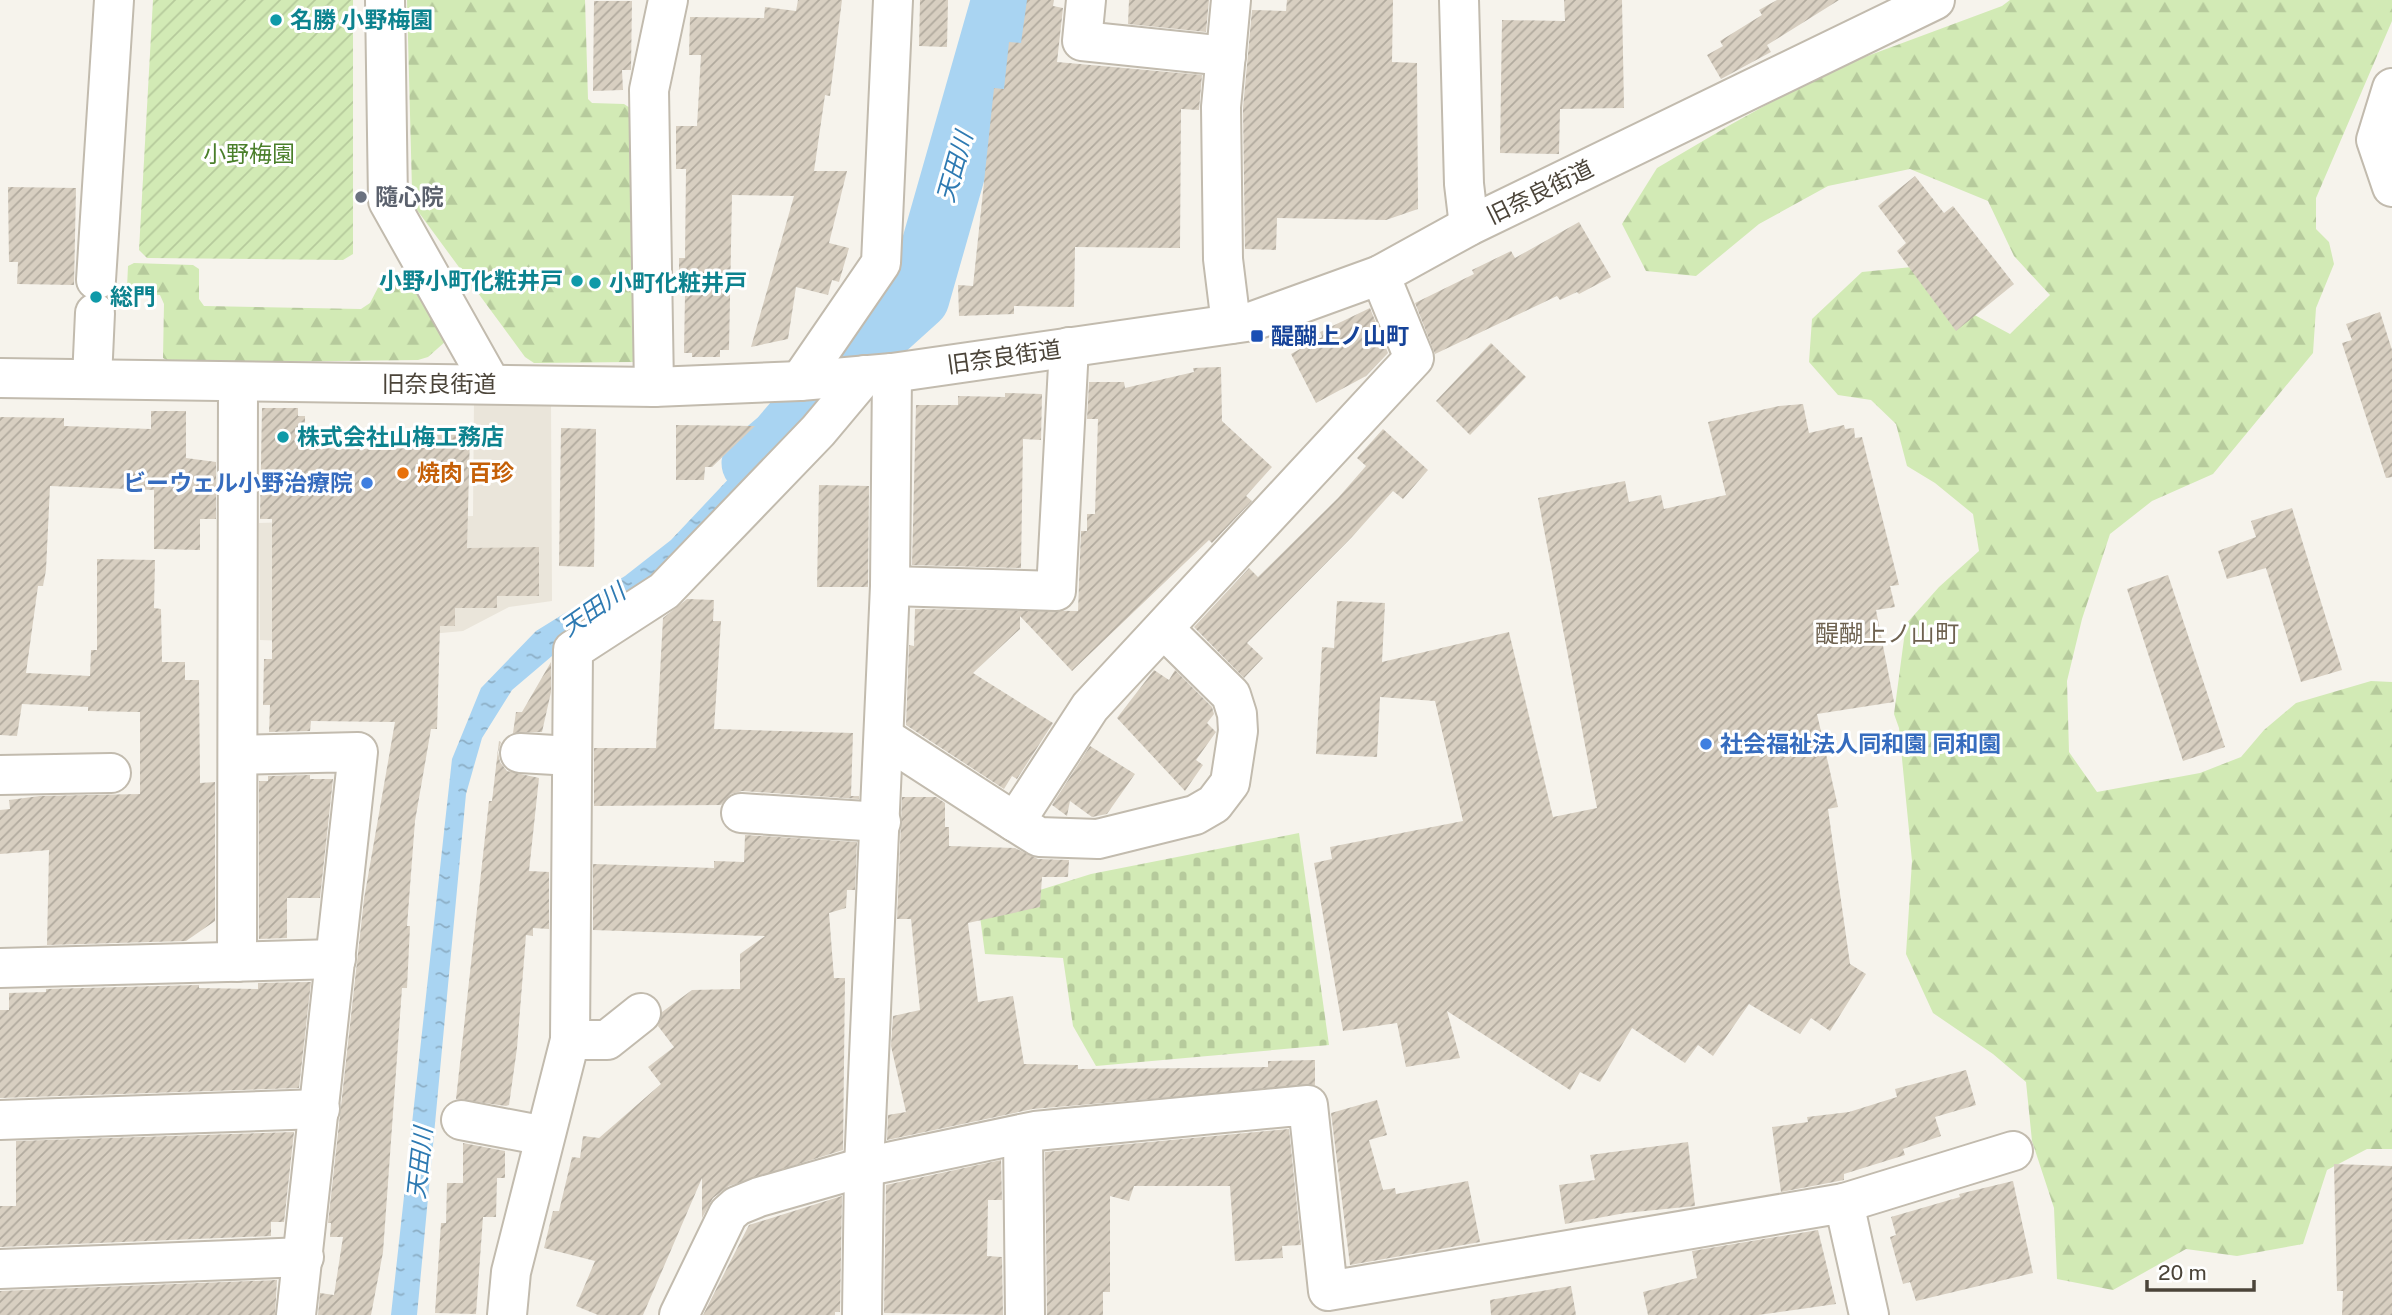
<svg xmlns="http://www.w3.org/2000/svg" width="2392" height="1315" font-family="'Public Sans','Noto Sans JP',sans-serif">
	<defs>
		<pattern id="forest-firs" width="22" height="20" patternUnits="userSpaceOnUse" patternTransform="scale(1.75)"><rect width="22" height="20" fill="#d2eab5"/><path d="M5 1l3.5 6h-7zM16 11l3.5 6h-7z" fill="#b6ca9c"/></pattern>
		<pattern id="cemetery-stones" width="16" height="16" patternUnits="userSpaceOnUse" patternTransform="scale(1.75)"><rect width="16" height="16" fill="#d2eab5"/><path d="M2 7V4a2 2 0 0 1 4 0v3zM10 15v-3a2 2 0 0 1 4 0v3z" fill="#b6ca9c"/></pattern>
		<pattern id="garden-furrows" width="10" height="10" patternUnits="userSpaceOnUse" patternTransform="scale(1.75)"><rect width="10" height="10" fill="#d2eab5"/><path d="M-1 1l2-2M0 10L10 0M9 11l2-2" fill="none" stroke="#b6ca9c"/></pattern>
		<pattern id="water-ripples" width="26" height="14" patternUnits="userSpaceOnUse" patternTransform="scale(1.75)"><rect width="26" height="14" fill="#a9d4f2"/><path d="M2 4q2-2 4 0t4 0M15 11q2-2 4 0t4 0" fill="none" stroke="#8caec5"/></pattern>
		<pattern id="building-hatch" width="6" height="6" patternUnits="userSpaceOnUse" patternTransform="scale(1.75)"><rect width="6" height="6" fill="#d8cfc1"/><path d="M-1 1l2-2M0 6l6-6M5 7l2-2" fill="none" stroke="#b1aa9e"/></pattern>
	</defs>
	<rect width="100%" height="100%" fill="#f6f3ec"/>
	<!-- residential -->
	<polygon fill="#eae5da" points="474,400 551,402 552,601 509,607 463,631 333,643 260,640 259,523 473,516"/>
	<!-- forest -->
	<g fill="url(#forest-firs)">
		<polygon points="407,0 585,0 588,99 592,103 624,104 630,108 634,362 534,363 525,357 417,210 412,190"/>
		<polygon points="2010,0 2392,0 2392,21 2316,198 2316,229 2329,242 2334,264 2316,308 2313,353 2213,474 2152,501 2110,534 2082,619 2067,681 2069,752 2097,792 2200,773 2241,757 2264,730 2296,703 2371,681 2392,682 2392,1149 2367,1149 2327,1170 2303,1244 2237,1256 2186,1249 2113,1290 2057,1279 2054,1208 2032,1141 2026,1082 1993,1054 1933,1013 1906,954 1912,861 1899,728 1894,714 1906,624 1939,587 1979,551 1973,514 1935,483 1907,466 1896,424 1871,400 1838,395 1809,362 1812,319 1862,272 1912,267 1956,305 2010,334 2050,295 2014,256 1988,201 1910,169 1828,186 1759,224 1696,276 1646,271 1622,224 1657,168 1730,125 1827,71 2002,6"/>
		<polygon points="134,263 193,265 199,269 199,299 204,306 361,309 370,303 382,280 410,278 446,341 428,357 418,360 172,363 163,358 164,304 160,295 132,294 127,288 128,266"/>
	</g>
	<!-- cemetery -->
	<polygon fill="url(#cemetery-stones)" points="1299,833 1329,1045 1096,1066 1073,1026 1063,958 985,954 979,909 1091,874"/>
	<!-- garden -->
	<polygon fill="url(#garden-furrows)" points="153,0 353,0 353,254 343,260 147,258 139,250"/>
	<!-- water -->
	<polygon fill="url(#water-ripples)" points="803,400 827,401 662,582 565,645 512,690 482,738 466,794 417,1315 391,1315 452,759 481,688 536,631 625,576 671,540"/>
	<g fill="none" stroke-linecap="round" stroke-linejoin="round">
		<!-- river -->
		<polyline stroke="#a9d4f2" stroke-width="63" points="753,463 780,440 846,363 918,298 1003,0"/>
	</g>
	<!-- building -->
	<g fill="url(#building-hatch)">
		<polygon points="798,0 842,0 830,96 825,95 814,171 847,171 829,243 849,248 839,282 832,280 828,295 796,287 788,339 751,347 794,196 732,195 729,350 720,350 720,357 692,357 692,353 684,353 685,295 679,294 679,258 685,258 686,169 676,169 676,126 697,126 701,55 689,55 690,17 764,18 765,7 796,11"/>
		<polygon points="920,0 948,0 947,47 919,46"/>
		<polygon points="1027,0 1054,0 1053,6 1063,8 1057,62 1202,75 1199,110 1181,109 1180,248 1075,247 1074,307 1014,306 1014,314 959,316 958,285 973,286 994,88 1004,89 1009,42 1021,43"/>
		<polygon points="1129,0 1209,0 1206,32 1128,24"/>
		<polygon points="1287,0 1393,0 1392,62 1417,63 1418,209 1386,220 1277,218 1276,250 1245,249 1243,108 1252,10 1286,11"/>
		<polygon points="1564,0 1622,0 1624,108 1560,109 1559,154 1500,153 1502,20 1565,21"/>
		<polygon points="1777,0 1839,0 1767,45 1771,52 1721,79 1707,55 1723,46 1720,41 1762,15 1759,10"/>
		<polygon points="594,1 632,1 631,70 622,70 623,90 593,91"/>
		<polygon points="1915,176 1944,213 1953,206 2014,284 1956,331 1897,251 1906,243 1878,206"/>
		<polygon points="8,187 76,188 74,285 17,284 18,262 9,262"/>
		<polygon points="1579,222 1611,277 1579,294 1577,292 1560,300 1557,296 1435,354 1415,303 1474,274 1472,270 1511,251 1515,258"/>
		<polygon points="1370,308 1388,353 1366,376 1316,403 1291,354 1322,337 1320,332"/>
		<polygon points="2380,312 2392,350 2392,477 2386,478 2342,343 2352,340 2346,324"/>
		<polygon points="1491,343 1526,377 1470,435 1436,401"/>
		<polygon points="1221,367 1222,421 1272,467 1246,496 1252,501 1212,543 1209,540 1072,671 1020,616 1020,629 973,673 1053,723 1017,779 1012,776 1004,789 906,725 909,645 914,646 915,609 1078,611 1081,531 1087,531 1087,514 1095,514 1098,419 1087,419 1089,382 1124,382 1125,388 1194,372 1193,368"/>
		<polygon points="1005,393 1042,394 1041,440 1023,439 1021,568 912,565 916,405 958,405 958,396 1005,397"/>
		<polygon points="1803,404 1809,433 1844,425 1845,429 1854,428 1855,438 1862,437 1899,585 1890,586 1895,607 1876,610 1894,702 1817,714 1838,807 1828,809 1850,964 1866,974 1830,1031 1811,1018 1800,1034 1749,1004 1713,1056 1698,1045 1685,1063 1632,1028 1600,1082 1580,1072 1570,1090 1447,1011 1460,1058 1406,1067 1397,1023 1343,1031 1314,863 1332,859 1330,847 1463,821 1435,701 1380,697 1377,757 1316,754 1322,647 1334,648 1337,601 1385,603 1382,662 1509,632 1553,817 1597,808 1538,498 1625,481 1629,502 1661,495 1664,509 1726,495 1708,422 1779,406"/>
		<polygon points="262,408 298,408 298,416 305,416 305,448 391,449 391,435 470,435 467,548 539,547 539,596 497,596 497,608 455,608 455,626 440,626 437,729 431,729 415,821 407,926 410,926 407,988 402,988 383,1252 371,1315 318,1315 320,1293 334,1295 343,1237 330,1237 331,1223 328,1223 364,899 395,722 311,721 310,731 269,732 270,705 263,705 264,659 272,659 272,519 260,519"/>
		<polygon points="151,411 186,411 186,458 216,462 216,519 200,519 200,550 154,549 154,490 50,486 46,570 43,586 38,586 26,673 90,676 91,650 97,650 97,559 155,560 154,608 161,609 162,662 185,662 185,680 199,680 200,783 215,782 215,921 186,941 47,945 49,850 0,854 0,810 10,809 9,800 40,796 140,794 140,712 88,711 88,707 22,704 17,736 0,735 0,417 64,418 64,426 151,429"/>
		<polygon points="676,425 755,426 712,467 705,467 704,480 676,480"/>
		<polygon points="561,428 596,429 594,567 559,566"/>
		<polygon points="1383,429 1428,470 1403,499 1393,491 1352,537 1247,643 1263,658 1244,678 1194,627 1249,568 1258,577 1338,498 1366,466 1357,458"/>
		<polygon points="819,485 869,486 868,587 817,587"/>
		<polygon points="2292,508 2342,670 2301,682 2266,568 2227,579 2218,551 2256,537 2251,521"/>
		<polygon points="2168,575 2225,747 2183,761 2127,589"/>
		<polygon points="687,599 714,600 713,621 721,621 714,729 853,733 851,796 859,796 859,799 742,791 731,794 721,805 594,806 594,748 656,748 663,618"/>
		<polygon points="551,662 551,692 542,732 513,733 516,712 522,712"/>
		<polygon points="1154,670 1169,680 1175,670 1212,707 1214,714 1207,723 1216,732 1196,760 1203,765 1185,791 1117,718"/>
		<polygon points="499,741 501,742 498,752 500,762 507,771 539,778 529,871 549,872 549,929 533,928 533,936 526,935 517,1048 509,1105 506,1106 456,1099 489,801 492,801"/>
		<polygon points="1090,746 1135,774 1107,814 1092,817 1070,801 1067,816 1052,805"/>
		<polygon points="310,775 310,779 333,779 320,898 287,898 287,938 259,939 259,781 268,781 268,776"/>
		<polygon points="902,797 936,797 945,803 945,827 949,827 949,846 1015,848 1038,859 1069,860 1068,877 1042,877 1040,907 968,923 978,1002 1013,996 1024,1064 1078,1065 1078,1069 1204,1068 1268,1067 1268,1061 1315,1060 1315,1085 1033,1109 887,1140 888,1115 906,1112 891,1046 893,1016 920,1010 911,919 897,919"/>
		<polygon points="745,835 857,842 855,890 847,890 846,908 829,913 834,978 845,978 843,1150 729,1186 713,1198 702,1218 702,1178 643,1315 598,1315 576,1306 595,1261 544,1248 553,1211 559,1211 572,1157 580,1158 583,1136 599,1138 661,1084 648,1067 674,1047 658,1026 662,1012 692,990 740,989 740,954 765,936 593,930 593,864 714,868 714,861 744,862"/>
		<polygon points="311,982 299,1088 0,1098 0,1010 9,1010 9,993 46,992 46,989 199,985 199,988 258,989 258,983"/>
		<polygon points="1966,1070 1976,1105 1935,1117 1941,1136 1903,1149 1905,1155 1844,1174 1844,1180 1781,1192 1772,1127 1808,1122 1807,1117 1849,1112 1897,1097 1895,1089"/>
		<polygon points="1377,1100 1387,1135 1369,1140 1383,1190 1395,1188 1396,1194 1468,1181 1480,1242 1350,1265 1331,1113"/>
		<polygon points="1289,1129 1301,1245 1282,1246 1283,1258 1235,1261 1230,1186 1134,1186 1129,1201 1110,1196 1110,1292 1103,1292 1103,1315 1047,1315 1045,1152"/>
		<polygon points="294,1132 284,1222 271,1222 271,1236 0,1247 0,1206 16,1206 16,1141"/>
		<polygon points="1688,1142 1695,1206 1625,1213 1565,1224 1559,1185 1595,1180 1590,1155"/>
		<polygon points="463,1143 505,1151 505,1178 497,1178 496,1217 483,1217 476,1314 435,1313 441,1223 446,1223 447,1183 463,1183"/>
		<polygon points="1001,1160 1002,1200 988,1200 987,1256 1002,1257 1003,1315 884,1313 886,1185"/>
		<polygon points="2334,1164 2392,1166 2392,1315 2342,1315 2343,1291 2337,1291"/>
		<polygon points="2013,1181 2033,1273 1916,1301 1910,1282 1903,1284 1890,1237 1896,1235 1891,1217 1960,1197 1959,1194"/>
		<polygon points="842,1196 840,1312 835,1312 835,1315 703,1315 749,1225"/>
		<polygon points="1818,1230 1836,1304 1758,1315 1648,1315 1643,1292 1697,1278 1692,1251"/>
		<polygon points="277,1280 275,1315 0,1315 0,1291"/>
		<polygon points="1571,1286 1576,1315 1491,1315 1490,1300"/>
	</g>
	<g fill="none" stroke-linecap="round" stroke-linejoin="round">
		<defs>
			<g id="minor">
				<polyline points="385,0 388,201 491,384"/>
				<polyline points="1086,0 1082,41 1226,56"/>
				<polyline points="1459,0 1464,184 1469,226"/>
				<polyline points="2392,88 2376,140 2392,187"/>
				<polyline points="96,280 114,0"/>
				<polyline points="1231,324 1223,259 1221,107 1231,0"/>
				<polyline points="0,378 654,387 800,381 892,373 1253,321 1380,275 1469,226 1935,0"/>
				<polyline points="92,379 95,313"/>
				<polyline points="800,381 881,263 893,0"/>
				<polyline points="654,387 649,90 668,0"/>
				<polyline points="890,586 1056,591 1069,347"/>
				<polyline points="885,738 1015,822 1090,707 1414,358 1380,275"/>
				<polyline points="520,753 572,756"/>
				<polyline points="238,755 358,752 296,1315"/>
				<polyline points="0,775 111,773"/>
				<polyline points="741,813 881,822"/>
				<polyline points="1015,822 1039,837 1098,839 1195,815 1214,804 1230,783 1238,731 1237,714 1231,695 1164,629"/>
				<polyline points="237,962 238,382"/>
				<polyline points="0,968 336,959"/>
				<polyline points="570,1040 607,1040 641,1013"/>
				<polyline points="0,1120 320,1109"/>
				<polyline points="461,1120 545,1136"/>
				<polyline points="1023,1134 1025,1315"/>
				<polyline points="1844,1203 2013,1151"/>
				<polyline points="0,1269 304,1257"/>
				<polyline points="507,1315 511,1272 570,1040 573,650 664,591 818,431 865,375"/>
				<polyline points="679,1315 728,1214 737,1206 759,1197 864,1167 1035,1131 1308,1105 1328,1291 1844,1203 1869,1315"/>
				<polyline points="862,1315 864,1167 890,586 892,373"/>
			</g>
		</defs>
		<!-- minor casing -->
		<use href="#minor" stroke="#c2bbae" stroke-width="42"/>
		<!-- minor -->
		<use href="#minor" stroke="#fff" stroke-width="38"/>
	</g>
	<!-- markers -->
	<g fill="#0f9aa8" stroke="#fff" stroke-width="2.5">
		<circle cx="276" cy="20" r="7"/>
		<circle cx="577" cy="281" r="7"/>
		<circle cx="595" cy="283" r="7"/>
		<circle cx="96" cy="297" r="7"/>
		<circle cx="283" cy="437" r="7"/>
	</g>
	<circle fill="#6b7280" stroke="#fff" stroke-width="2.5" cx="361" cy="197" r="7"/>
	<rect fill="#1a4fb4" stroke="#fff" stroke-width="2.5" x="1250" y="329" width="14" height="14" rx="3.5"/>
	<circle fill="#e8710a" stroke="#fff" stroke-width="2.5" cx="403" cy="473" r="7"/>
	<g fill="#3f7fe0" stroke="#fff" stroke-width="2.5">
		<circle cx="367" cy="483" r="7"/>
		<circle cx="1706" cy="744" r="7"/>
	</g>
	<g text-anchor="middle" stroke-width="6" stroke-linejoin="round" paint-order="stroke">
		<!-- culture labels -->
		<g font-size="23" font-weight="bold" fill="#0d838f" stroke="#fff" text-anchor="start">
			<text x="290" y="28">名勝 小野梅園</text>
			<text x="563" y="289" text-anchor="end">小野小町化粧井戸</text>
			<text x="609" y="291">小町化粧井戸</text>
			<text x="110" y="305">総門</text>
			<text x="297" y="445">株式会社山梅工務店</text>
		</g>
		<!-- park labels -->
		<g font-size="23" fill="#4a7f2a" stroke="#fff">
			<text x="249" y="162">小野梅園</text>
		</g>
		<!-- street labels -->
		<g font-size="23" fill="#4b4439" stroke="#fff">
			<text transform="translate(1540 192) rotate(-26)" y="8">旧奈良街道</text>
			<text transform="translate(1004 357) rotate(-8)" y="8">旧奈良街道</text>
			<text x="439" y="392">旧奈良街道</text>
		</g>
		<!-- worship labels -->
		<g font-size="23" font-weight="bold" fill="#5b616d" stroke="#fff" text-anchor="start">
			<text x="375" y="205">隨心院</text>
		</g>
		<!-- transit labels -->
		<g font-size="23" font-weight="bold" fill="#164399" stroke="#fff" text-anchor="start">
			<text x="1271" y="344">醍醐上ノ山町</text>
		</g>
		<!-- food labels -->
		<g font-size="23" font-weight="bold" fill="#c56008" stroke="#fff" text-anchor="start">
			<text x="417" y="481">焼肉 百珍</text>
		</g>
		<!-- shop labels -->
		<g font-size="23" font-weight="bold" fill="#366cbe" stroke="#fff" text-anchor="end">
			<text x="353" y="491">ビーウェル小野治療院</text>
			<text x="1720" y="752" text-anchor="start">社会福祉法人同和園 同和園</text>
		</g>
		<!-- water labels -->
		<g font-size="24" font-style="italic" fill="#2e7ab2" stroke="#fff">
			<text transform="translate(955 167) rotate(-74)" y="8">天田川</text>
			<text transform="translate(593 610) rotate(-35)" y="8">天田川</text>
			<text transform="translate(420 1163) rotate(-84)" y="8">天田川</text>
		</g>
		<!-- neighbourhood labels -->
		<g font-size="24" fill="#6e6250" stroke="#fff">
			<text x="1887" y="642">醍醐上ノ山町</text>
		</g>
	</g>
	<!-- scale -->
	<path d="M2147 1280v10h107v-10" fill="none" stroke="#4b4439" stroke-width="3.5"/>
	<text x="2158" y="1280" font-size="21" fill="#4b4439" stroke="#ffffff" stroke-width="5" paint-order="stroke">20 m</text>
</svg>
